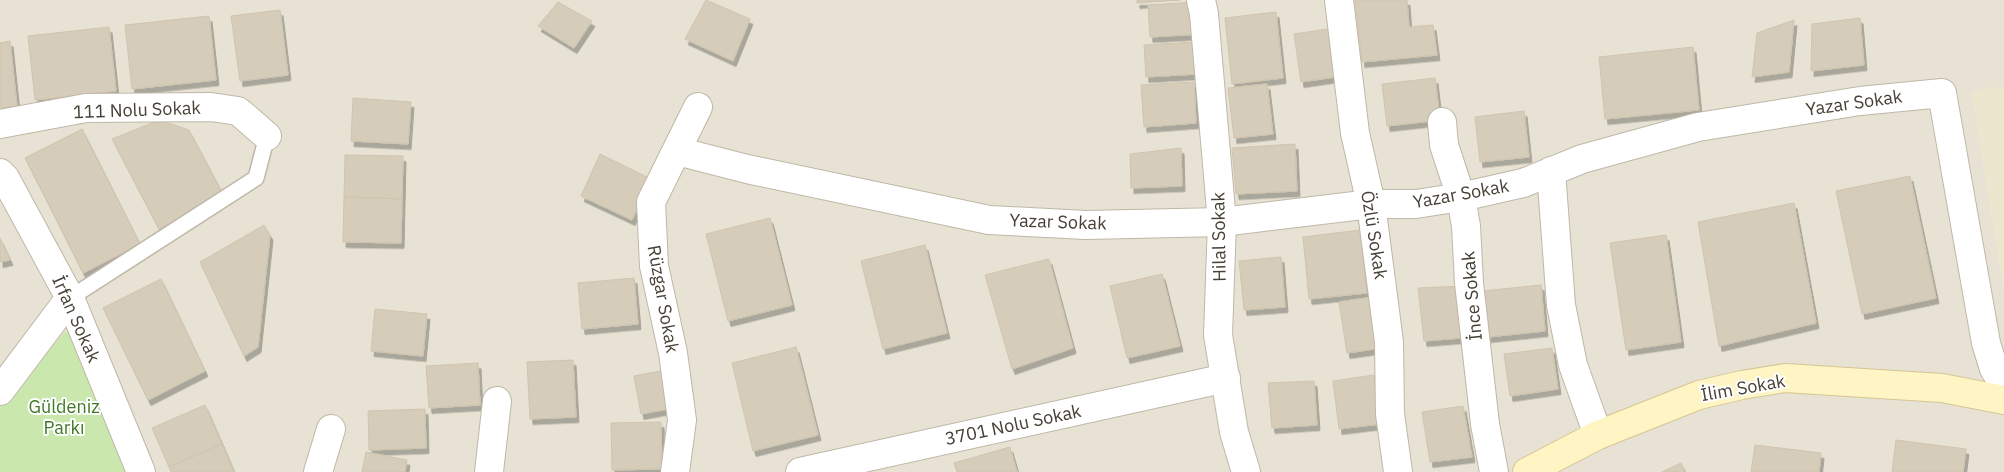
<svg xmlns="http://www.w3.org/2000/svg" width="2004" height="472" font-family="'IBM Plex Sans',sans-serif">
	<defs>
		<filter id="shadow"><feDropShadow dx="3" dy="5.5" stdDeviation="0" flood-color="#0004"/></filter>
	</defs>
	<rect width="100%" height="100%" fill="#f3f0e5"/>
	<!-- residential -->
	<rect fill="#e7e2d3" x="0" y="0" width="2004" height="472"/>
	<!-- education -->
	<polygon fill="#ece6cf" points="2004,86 2004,292 1971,91"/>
	<!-- green -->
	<polygon fill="#cae8ad" points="84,316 146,472 0,472 0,406 59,338"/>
	<!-- building -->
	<g fill="#d5ccba" stroke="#d0c4ae" filter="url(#shadow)">
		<polygon points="706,0 750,19 733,61 685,39"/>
		<polygon points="1137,0 1180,0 1137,3"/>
		<polygon points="1355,0 1407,0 1409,27 1433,25 1437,55 1362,62"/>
		<polygon points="558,2 592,21 574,48 538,26"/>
		<polygon points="1198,2 1201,34 1150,37 1148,5"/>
		<polygon points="280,10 288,75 240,81 231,16"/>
		<polygon points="1276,12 1283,78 1232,84 1225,18"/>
		<polygon points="209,16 216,80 132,89 125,25"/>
		<polygon points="1860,18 1864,65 1811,71 1812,24"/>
		<polygon points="1794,20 1789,72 1752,77 1757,33"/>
		<polygon points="109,27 116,91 35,100 28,36"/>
		<polygon points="1335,28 1342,76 1301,82 1294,34"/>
		<polygon points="10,41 17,106 0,108 0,43"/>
		<polygon points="1194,42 1197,74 1146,77 1144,45"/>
		<polygon points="1693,47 1699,110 1605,119 1599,57"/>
		<polygon points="1435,78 1440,120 1387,126 1382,84"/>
		<polygon points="1194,82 1196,123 1144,127 1141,85"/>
		<polygon points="1267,84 1273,134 1234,138 1228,88"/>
		<polygon points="353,98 411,102 408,144 351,141"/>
		<polygon points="1524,111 1529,157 1480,162 1475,117"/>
		<polygon points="159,120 189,130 224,196 159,229 112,139"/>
		<polygon points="82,129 140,244 83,273 25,158"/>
		<polygon points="1295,144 1297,191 1236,194 1232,148"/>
		<polygon points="1181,148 1182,186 1131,188 1130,154"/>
		<polygon points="600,154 651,179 632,220 581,196"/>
		<polygon points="345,155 403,156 402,199 344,197"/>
		<polygon points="1910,176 1936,298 1862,314 1836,191"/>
		<polygon points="344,197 402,199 401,243 343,242"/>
		<polygon points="1794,203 1816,323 1719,346 1698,222"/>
		<polygon points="770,218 792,305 728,321 706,234"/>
		<polygon points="264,225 270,235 258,347 244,356 200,262"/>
		<polygon points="1360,230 1367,293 1309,299 1303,237"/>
		<polygon points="1666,235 1681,342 1626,350 1610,243"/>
		<polygon points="0,238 10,260 0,262"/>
		<polygon points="925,245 947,333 883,349 861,261"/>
		<polygon points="1281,257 1285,307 1244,310 1239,261"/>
		<polygon points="1049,259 1073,348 1012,369 985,275"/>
		<polygon points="1162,274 1180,346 1127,358 1110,286"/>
		<polygon points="634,278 638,324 582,329 578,283"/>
		<polygon points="161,279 205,371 148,400 103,308"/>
		<polygon points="1541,285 1545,331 1488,337 1483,291"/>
		<polygon points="1465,286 1473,337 1424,341 1418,288"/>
		<polygon points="1380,296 1389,347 1347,353 1339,302"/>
		<polygon points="375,309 427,314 423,356 371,351"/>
		<polygon points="796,347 818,435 753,451 732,363"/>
		<polygon points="1552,348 1558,389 1510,396 1504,354"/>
		<polygon points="573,360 576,417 530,419 527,362"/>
		<polygon points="478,363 480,405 429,408 426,366"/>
		<polygon points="666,370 673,408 641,414 634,376"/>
		<polygon points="1374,375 1380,424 1339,429 1333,381"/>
		<polygon points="1314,381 1317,425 1272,428 1268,383"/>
		<polygon points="205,405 222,444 169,467 152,428"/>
		<polygon points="1463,406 1472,457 1430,462 1422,412"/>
		<polygon points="425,409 426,448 369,450 368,411"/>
		<polygon points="661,422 662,469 612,470 611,423"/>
		<polygon points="1896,440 1966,449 1963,472 1892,472"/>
		<polygon points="222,444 234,472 171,472 169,467"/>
		<polygon points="1755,445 1821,453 1819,472 1751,472"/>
		<polygon points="1010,447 1017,472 957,472 954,463"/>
		<polygon points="366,452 407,460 405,472 362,472"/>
		<polygon points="1681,463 1685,472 1662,472"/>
	</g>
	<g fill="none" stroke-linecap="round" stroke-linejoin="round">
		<defs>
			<polyline id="lane" points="70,298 256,178 267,136"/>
			<g id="street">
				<polyline points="1201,0 1204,14 1222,222 1218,335 1234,432 1246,472"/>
				<polyline points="1339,0 1355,133 1371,204 1389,342 1390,414 1398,472"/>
				<polyline points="1442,122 1444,145 1461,197 1466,226 1469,283 1485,424 1494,472"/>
				<polyline points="0,124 86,108 211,107 238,111 267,136"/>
				<polyline points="677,151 747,169 989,220 1086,225 1222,222 1371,204 1416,204 1461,197 1523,183 1582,159 1698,127 1860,101 1942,93 1986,343 1994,369 2004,384"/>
				<polyline points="1551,171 1561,305 1573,365 1598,435"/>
				<polyline points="0,173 5,178 70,298 141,472"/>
				<polyline points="0,391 70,298"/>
				<polyline points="318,472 331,429"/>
				<polyline points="489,472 497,401"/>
				<polyline points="675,472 682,420 673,353 654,266 651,202 698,107"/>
				<polyline points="800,472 1226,378"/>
			</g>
			<polyline id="secondary" points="1527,472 1598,435 1699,395 1742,385 1785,378 1942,388 2004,400"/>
		</defs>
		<!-- lane casing -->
		<use href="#lane" stroke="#bfb8a8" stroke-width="18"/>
		<!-- street casing -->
		<use href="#street" stroke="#bfb8a8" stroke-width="30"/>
		<!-- secondary casing -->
		<use href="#secondary" stroke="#d4c694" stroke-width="30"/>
		<!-- lane -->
		<use href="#lane" stroke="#fff" stroke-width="15"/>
		<!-- street -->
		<use href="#street" stroke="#fff" stroke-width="28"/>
		<!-- secondary -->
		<use href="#secondary" stroke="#fff4c3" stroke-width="28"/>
	</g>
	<g text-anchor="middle" stroke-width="4" stroke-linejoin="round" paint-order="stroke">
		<!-- street labels -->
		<g font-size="18" fill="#464035" stroke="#fff">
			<text transform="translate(1854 103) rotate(-8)" y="6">Yazar Sokak</text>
			<text transform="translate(137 110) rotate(-2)" y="6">111 Nolu Sokak</text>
			<text transform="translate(1461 194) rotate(-10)" y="6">Yazar Sokak</text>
			<text transform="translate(1058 222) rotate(2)" y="6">Yazar Sokak</text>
			<text transform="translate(1374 235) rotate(81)" y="6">Özlü Sokak</text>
			<text transform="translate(1219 237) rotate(-91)" y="6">Hilal Sokak</text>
			<text transform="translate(1472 296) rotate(-95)" y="6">İnce Sokak</text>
			<text transform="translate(663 299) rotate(80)" y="6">Rüzgar Sokak</text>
			<text transform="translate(76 319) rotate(66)" y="6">İrfan Sokak</text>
			<text transform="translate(1743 388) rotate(-10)" y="6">İlim Sokak</text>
			<text transform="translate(1013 425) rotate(-12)" y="6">3701 Nolu Sokak</text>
		</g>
		<!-- park labels -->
		<g font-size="18" fill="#417827" stroke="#fff">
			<text x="64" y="413">Güldeniz<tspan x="64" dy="21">Parkı</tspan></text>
		</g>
	</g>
</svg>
